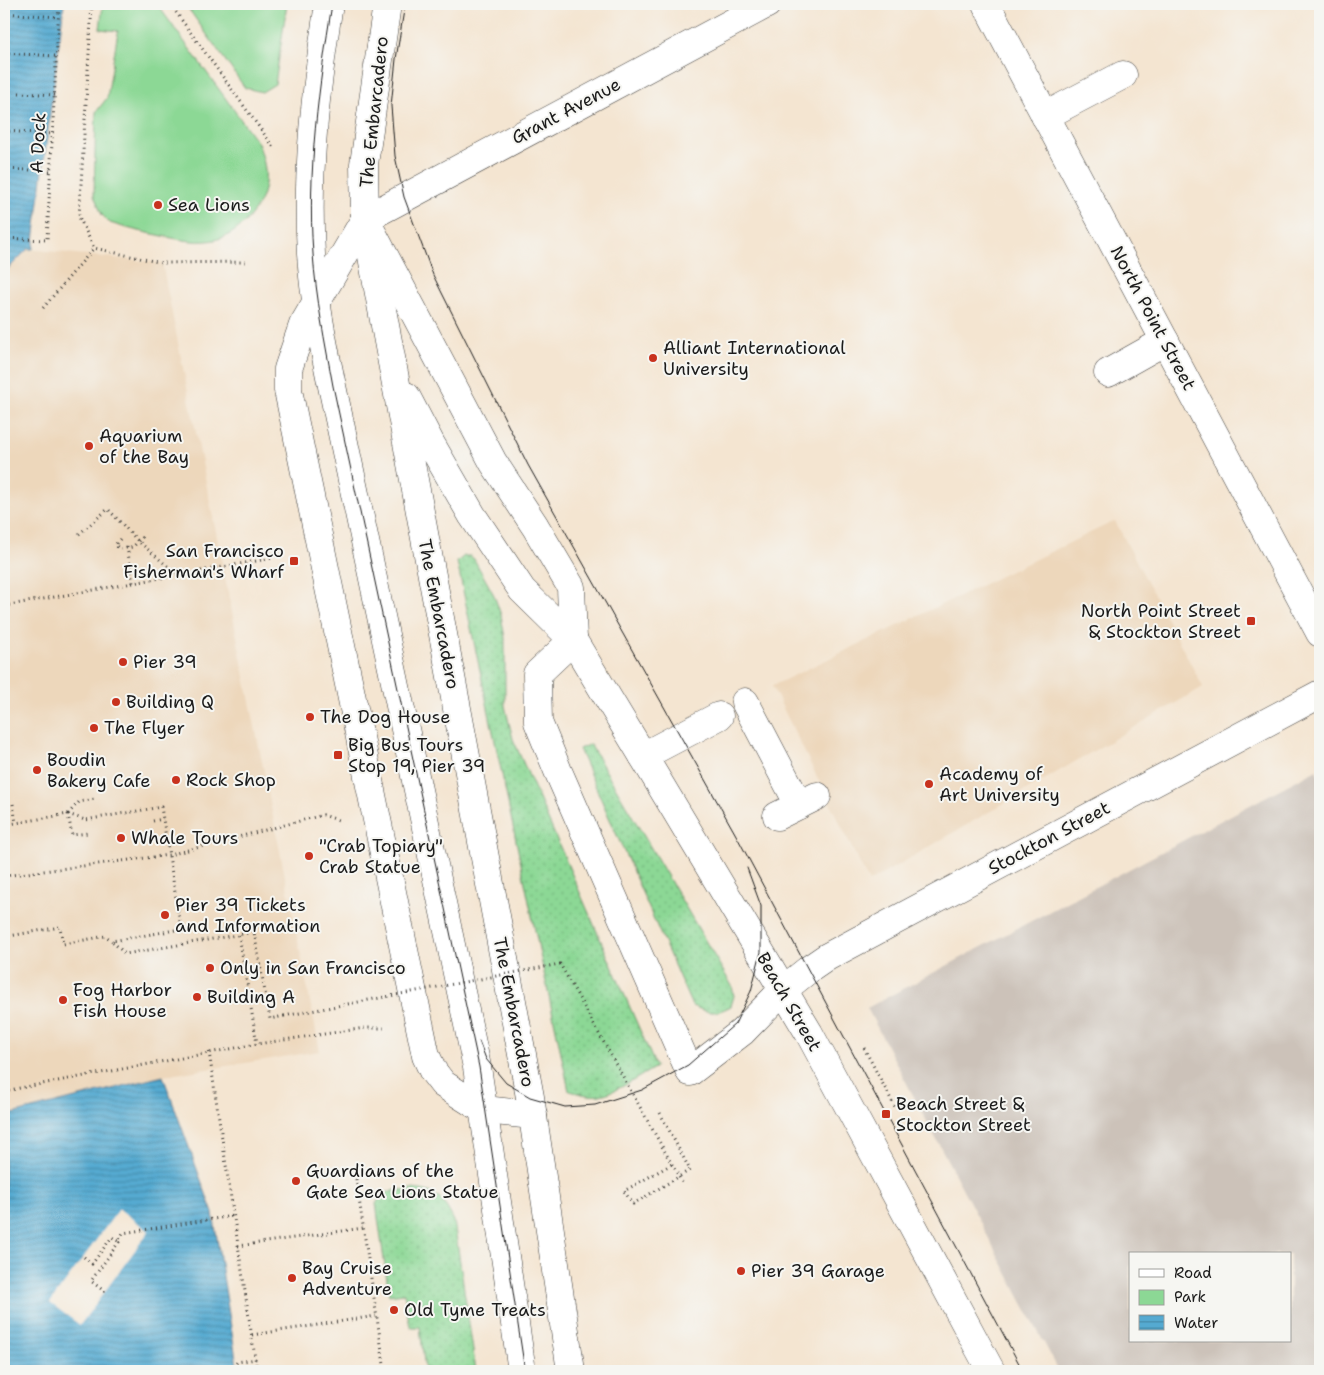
<svg xmlns="http://www.w3.org/2000/svg" width="1324" height="1375" font-family="'Shantell Sans',sans-serif">
	<defs>
		<pattern id="grass-dots" width="8" height="8" patternUnits="userSpaceOnUse" patternTransform="scale(1.25)"><rect width="8" height="8" fill="#8cd895"/><path d="M2 2h.1M6 6h.1" fill="none" stroke="#78b980" stroke-width="1.8" stroke-linecap="round"/></pattern>
		<pattern id="water-rules" width="6" height="5" patternUnits="userSpaceOnUse" patternTransform="scale(1.25)"><rect width="6" height="5" fill="#55aad1"/><path d="M0 2.5h6" fill="none" stroke="#468aa9"/></pattern>
	</defs>
	<rect width="100%" height="100%" fill="#f6f6f2"/>
	<filter id="ink" filterUnits="userSpaceOnUse"><feTurbulence type="fractalNoise" baseFrequency=".02" numOctaves="2"/><feDisplacementMap in="SourceGraphic" scale="10" xChannelSelector="R" yChannelSelector="G"/><feConvolveMatrix kernelMatrix="1 2 1 2 8 2 1 2 1" color-interpolation-filters="sRGB"/></filter>
	<filter id="wash" filterUnits="userSpaceOnUse"><feTurbulence type="fractalNoise" baseFrequency=".0096" numOctaves="4" result="noise"/><feDisplacementMap in="SourceGraphic" scale="20" xChannelSelector="R" yChannelSelector="G"/><feGaussianBlur stdDeviation="1.12" result="paint"/><feColorMatrix in="noise" values="0 0 0 0 0 0 0 0 0 0 0 0 0 0 0 0 0 1.4 0 .05"/><feComposite in="paint" operator="in"/></filter>
	<g filter="url(#wash)">
		<rect width="100%" height="100%" fill="#f4e5d1"/>
		<!-- built -->
		<g fill="#edd7bb">
			<polygon points="28,249 162,263 320,1051 163,1076 4,1116 4,273"/>
			<polygon points="1115,521 1203,687 869,882 772,686"/>
		</g>
		<!-- industrial -->
		<path fill="#ccc2b9" fill-rule="evenodd" d="M1316 770 1320 778V1371H1059L867 1008ZM1130 1254H1290V1341H1130Z"/>
		<!-- grass -->
		<g fill="url(#grass-dots)" stroke="#547a58">
			<path d="M464 556H470L474 559 494 595 501 615 505 638V706L513 739 656 1067C640 1076 617 1092 600 1095 590 1097 579 1093 569 1091L457 562Z"/>
			<path d="M590 744 732 986 734 996 731 1006C714 1015 710 1013 692 1006L579 749Z"/>
			<path d="M409 1189C436 1190 442 1197 454 1221L476 1371H425L420 1327H410L404 1293 389 1295 376 1204C384 1189 393 1191 409 1189Z"/>
		</g>
		<!-- park -->
		<g fill="#8cd895" stroke="#547a58">
			<path d="M103 4H157L258 143C267 167 270 189 254 211 227 249 198 244 158 235 142 232 125 228 110 223L102 215 94 195 96 112 107 98 118 31 100 29Z"/>
			<polygon points="185,4 287,4 275,84 262,92 245,88"/>
		</g>
		<!-- water -->
		<g fill="url(#water-rules)" stroke="#386376">
			<polygon points="4,4 64,4 33,249 28,249 4,273"/>
			<polygon points="163,1076 213,1213 238,1371 4,1371 4,1116"/>
		</g>
		<!-- pier -->
		<polygon fill="#f4e5d1" points="119,1209 149,1231 80,1325 50,1303"/>
	</g>
	<g filter="url(#ink)">
		<g fill="none" stroke-linecap="round" stroke-linejoin="round">
			<defs>
				<g id="minor">
					<path d="M329 4C316 87 306 170 311 254 314 299 323 343 332 386L477 1067 522 1371"/>
					<polyline points="387,4 364,164 365,219 530,1097 571,1371"/>
					<polyline points="986,4 1320,633"/>
					<polyline points="1045,116 1123,75"/>
					<polyline points="365,219 493,462 535,526 571,587 573,640 537,674 538,722 558,771 690,1072 742,1032 783,990 808,970 827,957 1320,694"/>
					<polyline points="365,219 303,325 288,369 288,390 426,1056 433,1071 443,1084 484,1110 533,1115"/>
					<polyline points="365,219 767,4"/>
					<polyline points="1108,373 1165,341"/>
					<polyline points="406,396 431,444 472,515 522,590 573,640 643,756 809,1033 991,1371"/>
					<polyline points="745,702 799,805"/>
					<polyline points="643,756 719,716"/>
					<polyline points="777,816 817,796"/>
				</g>
			</defs>
			<!-- minor casing -->
			<use href="#minor" stroke="#3c3a37" stroke-width="29"/>
			<!-- path -->
			<g stroke="#3c3a37" stroke-width="3" stroke-dasharray="1 4" stroke-linecap="butt">
				<polyline points="92,4 79,217 94,248 162,263 248,262"/>
				<polyline points="170,4 275,149"/>
				<polyline points="4,13 58,17"/>
				<polyline points="4,53 56,56"/>
				<polyline points="4,92 55,95"/>
				<polyline points="4,131 53,134"/>
				<polyline points="4,169 51,171"/>
				<polyline points="4,238 47,240 59,4"/>
				<polyline points="43,308 94,248"/>
				<polyline points="4,318 8,315"/>
				<polyline points="79,534 108,509 138,541 178,575"/>
				<polyline points="120,539 115,545 120,549 133,547 143,536"/>
				<polyline points="127,547 133,583"/>
				<polyline points="4,606 273,558"/>
				<polyline points="13,804 16,823"/>
				<polyline points="68,814 85,820 161,807 181,929 112,941 125,954 254,932 270,1019 284,1016"/>
				<polyline points="68,814 72,835 88,833"/>
				<polyline points="153,821 163,819"/>
				<polyline points="4,825 68,814 79,802 95,799"/>
				<polyline points="4,876 169,855 323,815 341,821"/>
				<polyline points="239,935 257,1044"/>
				<polyline points="4,937 60,927 63,944 106,936 112,941"/>
				<polyline points="864,1048 895,1107 904,1103"/>
				<polyline points="209,1052 257,1371"/>
				<polyline points="4,1091 257,1044 365,1028 384,1028"/>
				<polyline points="660,1113 690,1170 633,1204 624,1191 672,1164"/>
				<polyline points="356,1179 385,1371"/>
				<polyline points="238,1246 363,1228"/>
				<polyline points="84,1257 92,1264 112,1237 118,1241"/>
				<polyline points="105,1292 91,1281 119,1242 118,1241 123,1233 233,1216"/>
				<polyline points="252,1335 376,1316"/>
				<polyline points="230,1371 237,1362 256,1359"/>
			</g>
			<!-- minor -->
			<use href="#minor" stroke="#fff" stroke-width="28"/>
			<!-- tram -->
			<g stroke="#1c1c1c" stroke-width="1">
				<path d="M332 4C319 86 307 170 313 254 316 298 325 342 333 386L479 1067 525 1371"/>
				<polyline points="405,4 396,59 391,106 395,156 404,197 433,275 528,465 736,835 1023,1371"/>
				<polyline points="479,1041 486,1059 506,1083 530,1097 565,1107 595,1105 642,1090 688,1065 735,1024 751,991 761,952 761,906 747,868"/>
			</g>
			<!-- path-bridge -->
			<polyline stroke="#3c3a37" stroke-width="3" stroke-dasharray="1 4" stroke-linecap="butt" points="284,1016 560,964 683,1184"/>
		</g>
	</g>
	<!-- markers -->
	<g fill="#c8321e" stroke="#f6f6f2" stroke-width="2">
		<circle cx="158" cy="205" r="5"/>
		<circle cx="653" cy="358" r="5"/>
		<circle cx="89" cy="446" r="5"/>
		<rect x="289" y="556" width="10" height="10" rx="2.5"/>
		<rect x="1246" y="616" width="10" height="10" rx="2.5"/>
		<circle cx="123" cy="662" r="5"/>
		<circle cx="116" cy="702" r="5"/>
		<circle cx="310" cy="717" r="5"/>
		<circle cx="94" cy="728" r="5"/>
		<rect x="333" y="750" width="10" height="10" rx="2.5"/>
		<circle cx="37" cy="770" r="5"/>
		<circle cx="176" cy="780" r="5"/>
		<circle cx="929" cy="784" r="5"/>
		<circle cx="121" cy="838" r="5"/>
		<circle cx="309" cy="856" r="5"/>
		<circle cx="165" cy="915" r="5"/>
		<circle cx="210" cy="968" r="5"/>
		<circle cx="197" cy="997" r="5"/>
		<circle cx="63" cy="1000" r="5"/>
		<rect x="881" y="1109" width="10" height="10" rx="2.5"/>
		<circle cx="296" cy="1181" r="5"/>
		<circle cx="741" cy="1271" r="5"/>
		<circle cx="292" cy="1278" r="5"/>
		<circle cx="394" cy="1310" r="5"/>
	</g>
	<g text-anchor="middle" stroke-width="4" stroke-linejoin="round" paint-order="stroke">
		<!-- street labels -->
		<g font-size="18" fill="#1c1c1c" stroke="#f6f6f2">
			<text transform="translate(566 111) rotate(-28)" y="6">Grant Avenue</text>
			<text transform="translate(374 112) rotate(-84)" y="6">The Embarcadero</text>
			<text transform="translate(38 143) rotate(-87)" y="6">A Dock</text>
			<text transform="translate(1153 318) rotate(62)" y="6">North Point Street</text>
			<text transform="translate(439 614) rotate(79)" y="6">The Embarcadero</text>
			<text transform="translate(1049 838) rotate(-28)" y="6">Stockton Street</text>
			<text transform="translate(789 1002) rotate(60)" y="6">Beach Street</text>
			<text transform="translate(514 1012) rotate(79)" y="6">The Embarcadero</text>
		</g>
		<!-- poi labels -->
		<g font-size="18" fill="#1c1c1c" stroke="#f6f6f2" text-anchor="start">
			<text x="168" y="211">Sea Lions</text>
			<text x="663" y="354">Alliant International<tspan x="663" dy="21">University</tspan></text>
			<text x="99" y="442">Aquarium<tspan x="99" dy="21">of the Bay</tspan></text>
			<text x="284" y="557" text-anchor="end">San Francisco<tspan x="284" dy="21">Fisherman's Wharf</tspan></text>
			<text x="1241" y="617" text-anchor="end">North Point Street<tspan x="1241" dy="21">&amp; Stockton Street</tspan></text>
			<text x="133" y="668">Pier 39</text>
			<text x="126" y="708">Building Q</text>
			<text x="320" y="723">The Dog House</text>
			<text x="104" y="734">The Flyer</text>
			<text x="348" y="751">Big Bus Tours<tspan x="348" dy="21">Stop 19, Pier 39</tspan></text>
			<text x="47" y="766">Boudin<tspan x="47" dy="21">Bakery Cafe</tspan></text>
			<text x="939" y="780">Academy of<tspan x="939" dy="21">Art University</tspan></text>
			<text x="186" y="786">Rock Shop</text>
			<text x="131" y="844">Whale Tours</text>
			<text x="319" y="852">"Crab Topiary"<tspan x="319" dy="21">Crab Statue</tspan></text>
			<text x="175" y="911">Pier 39 Tickets<tspan x="175" dy="21">and Information</tspan></text>
			<text x="220" y="974">Only in San Francisco</text>
			<text x="73" y="996">Fog Harbor<tspan x="73" dy="21">Fish House</tspan></text>
			<text x="207" y="1003">Building A</text>
			<text x="896" y="1110">Beach Street &amp;<tspan x="896" dy="21">Stockton Street</tspan></text>
			<text x="306" y="1177">Guardians of the<tspan x="306" dy="21">Gate Sea Lions Statue</tspan></text>
			<text x="302" y="1274">Bay Cruise<tspan x="302" dy="21">Adventure</tspan></text>
			<text x="751" y="1277">Pier 39 Garage</text>
			<text x="404" y="1316">Old Tyme Treats</text>
		</g>
	</g>
	<!-- margin -->
	<rect width="1324" height="1375" fill="none" stroke="#f6f6f2" stroke-width="20"/>
	<!-- legend -->
	<rect x="1129" y="1252" width="162" height="90" fill="#f6f6f2" stroke="#9f9f9c"/>
	<rect x="1139" y="1269" width="25" height="8" fill="#ffffff" stroke="#9f9f9c"/>
	<text x="1174" y="1278" font-size="15" fill="#1c1c1c">Road</text>
	<rect x="1139" y="1290" width="25" height="15" fill="#8cd895" stroke="#9f9f9c"/>
	<text x="1174" y="1302" font-size="15" fill="#1c1c1c">Park</text>
	<rect x="1139" y="1315" width="25" height="15" fill="url(#water-rules)" stroke="#9f9f9c"/>
	<text x="1174" y="1328" font-size="15" fill="#1c1c1c">Water</text>
</svg>
